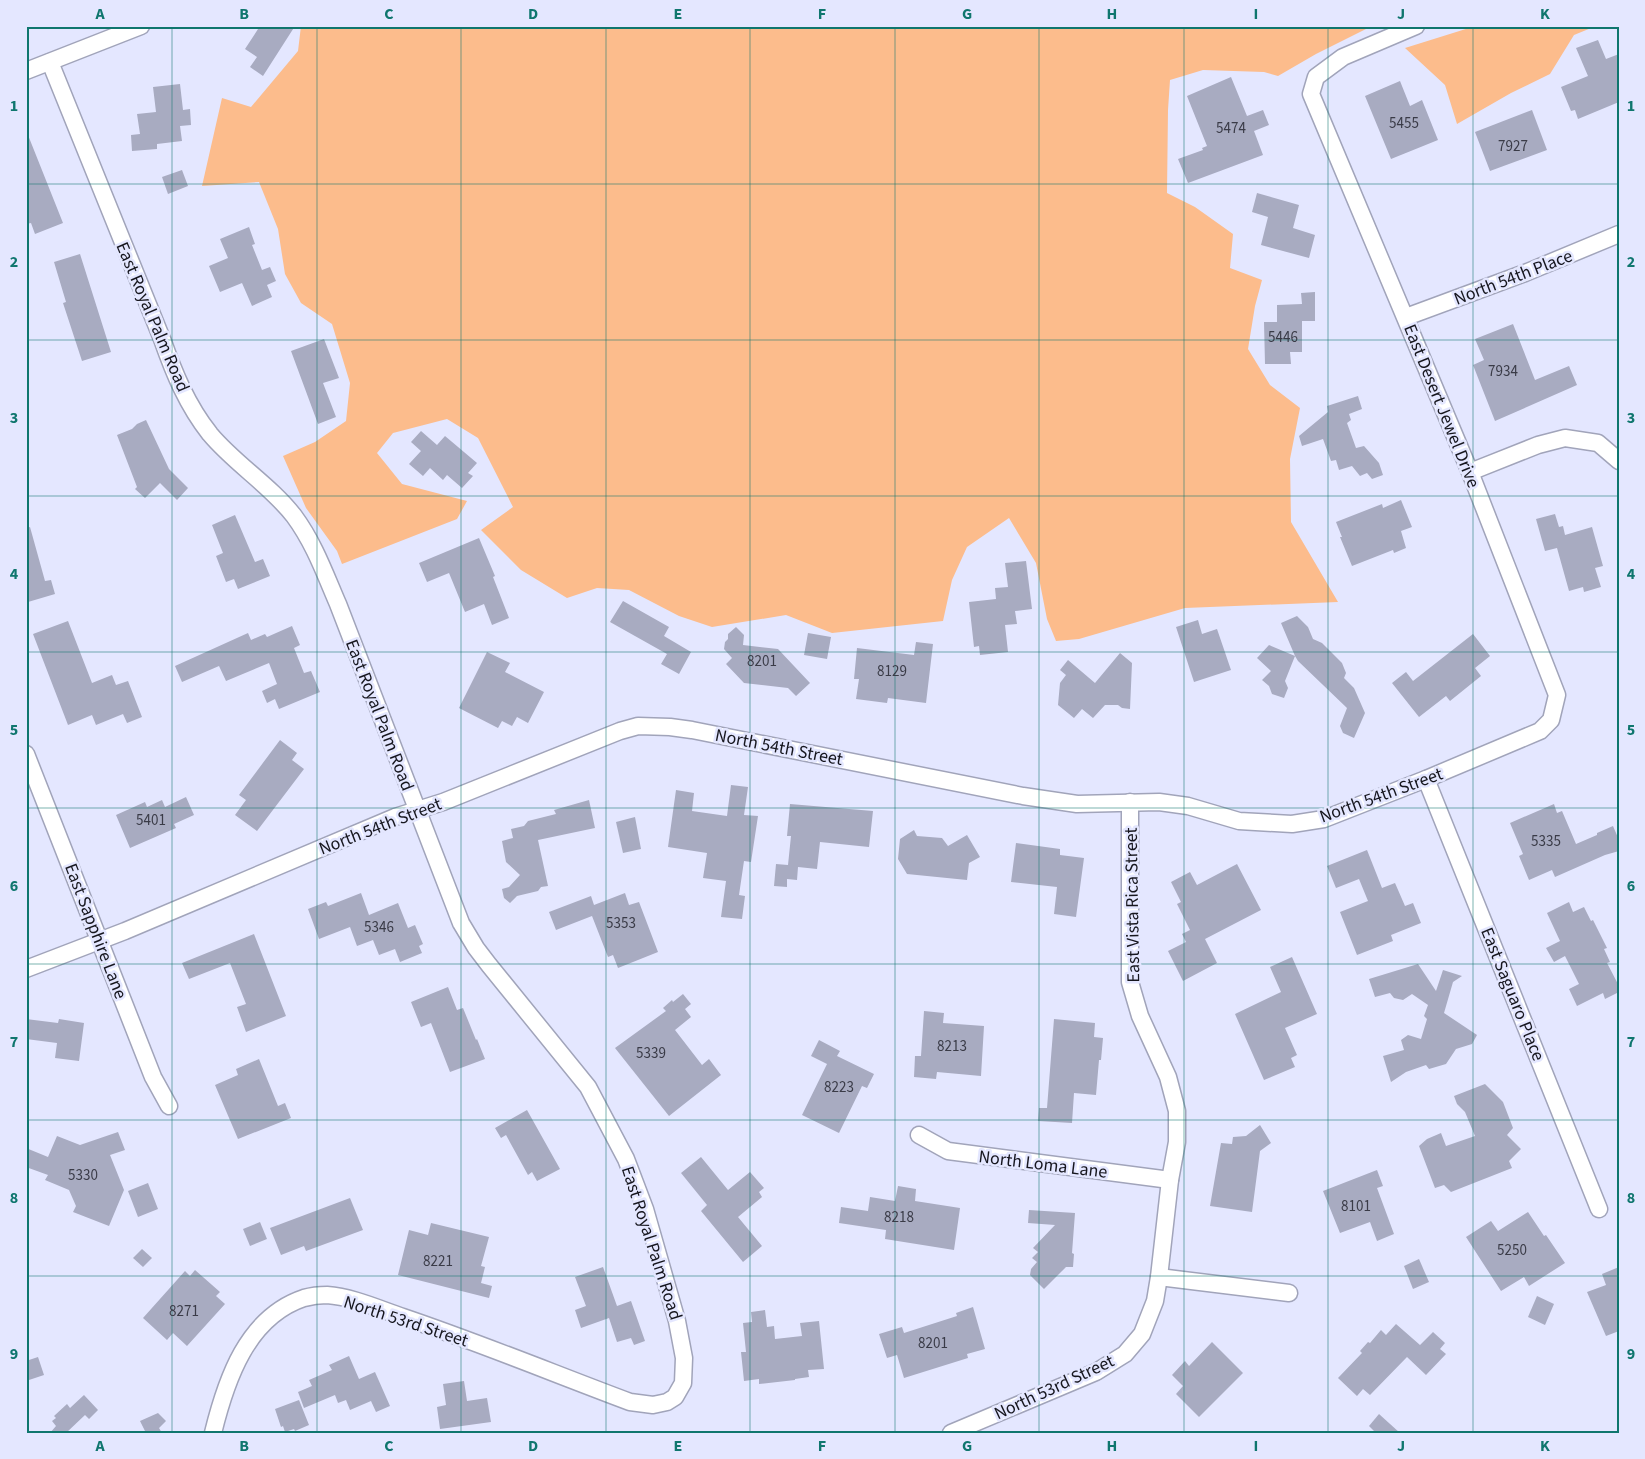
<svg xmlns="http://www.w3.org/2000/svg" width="1645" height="1459" font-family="'Source Sans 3',sans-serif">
	<rect width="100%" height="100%" fill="#e4e7ff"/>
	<!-- green -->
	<g fill="#fcbc8c">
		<polygon points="301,26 1372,26 1316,54 1278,76 1264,72 1203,70 1170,80 1168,110 1167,193 1195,207 1233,234 1230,268 1262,280 1255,306 1248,349 1270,385 1300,408 1290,459 1291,522 1338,602 1185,608 1079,639 1056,641 1047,619 1036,563 1009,518 967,547 952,580 943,621 832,633 786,615 712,627 679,616 629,590 597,588 567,598 521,570 481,530 513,507 478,438 447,419 393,433 377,453 402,484 467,501 457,519 342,564 337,551 306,508 283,456 315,442 346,421 350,383 332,324 301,303 285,274 278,229 259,182 202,186 222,98 251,107 298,51"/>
		<polygon points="1537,26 1596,26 1574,35 1550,74 1511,93 1457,124 1445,85 1405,48 1469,28 1506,29"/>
	</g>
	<!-- building -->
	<g fill="#a8abc1">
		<polygon points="260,26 295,26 263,76 250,67 257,57 245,49"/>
		<polygon points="1598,40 1606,59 1619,54 1619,102 1578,119 1575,110 1571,111 1561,87 1588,76 1576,48"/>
		<polygon points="1231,77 1247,116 1263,110 1269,125 1254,131 1263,155 1188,183 1178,159 1203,150 1202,148 1207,146 1187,96"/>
		<polygon points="1400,81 1410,106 1422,100 1438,140 1391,159 1365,96"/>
		<polygon points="180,84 183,110 190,109 191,125 180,126 182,141 157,144 157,149 132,151 131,135 140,134 137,114 156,112 153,87"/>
		<polygon points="1532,110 1547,150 1490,171 1475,132"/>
		<polygon points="26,130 63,223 35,234 31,223 26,224"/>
		<polygon points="182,170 188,186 168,194 162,177"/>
		<polygon points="1257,193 1299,205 1293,228 1315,235 1309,258 1261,245 1268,217 1252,212"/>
		<polygon points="249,227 255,244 252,245 262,270 270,267 276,281 267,285 272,297 252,306 242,283 220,292 209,266 228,258 220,239"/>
		<polygon points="80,254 111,352 82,361 63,303 66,302 54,262"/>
		<polygon points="1315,292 1315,321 1302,321 1302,352 1290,352 1291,364 1265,364 1264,322 1277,322 1277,305 1302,304 1301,293"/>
		<polygon points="1513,324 1535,380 1569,366 1577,385 1495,421 1473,365 1484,360 1475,339"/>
		<polygon points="324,339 339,378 323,383 336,417 318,424 291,351"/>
		<polygon points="1358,396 1362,409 1349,414 1351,420 1347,423 1356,448 1364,446 1379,463 1383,475 1372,479 1367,473 1360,476 1352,466 1339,470 1336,460 1331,461 1323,439 1302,446 1299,436 1328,412 1327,406"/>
		<polygon points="146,420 169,469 188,488 177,500 160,483 145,498 135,489 137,487 117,435 132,429 137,424"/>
		<polygon points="421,431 437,445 445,436 477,463 468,473 473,476 462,488 447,475 443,480 430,468 423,476 409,464 421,451 411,442"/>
		<polygon points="1401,500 1412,527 1401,531 1406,548 1394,553 1393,550 1352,566 1340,537 1342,537 1336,522 1382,504 1383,508"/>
		<polygon points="1555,514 1559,527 1563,526 1565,535 1592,527 1603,566 1595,568 1601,587 1584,592 1583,587 1569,591 1557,548 1545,551 1536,519"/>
		<polygon points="235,515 255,562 263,559 270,576 238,589 234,579 226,582 216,556 223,553 212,525"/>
		<polygon points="30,527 45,581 51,580 55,594 28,602 26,594 26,528"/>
		<polygon points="479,538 495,576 493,577 509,618 492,625 484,604 465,612 449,573 427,582 419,563"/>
		<polygon points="1026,561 1032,609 1015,611 1017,624 1005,625 1008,652 980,655 979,646 974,647 969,602 996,599 995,588 1008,587 1005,563"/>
		<polygon points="623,601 669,627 664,636 691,652 679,674 661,664 667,654 610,622"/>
		<polygon points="1297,616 1308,627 1313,639 1322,643 1342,663 1346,673 1344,678 1354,688 1365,713 1354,738 1343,733 1340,726 1347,708 1298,661 1295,656 1285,681 1288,688 1284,698 1272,694 1269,686 1262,680 1271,671 1257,658 1269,645 1295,656 1281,623"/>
		<polygon points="1198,620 1202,634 1217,629 1231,670 1194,682 1176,627"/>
		<polygon points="68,621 92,683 112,675 116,685 128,681 142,717 127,723 123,714 96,725 92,715 68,725 33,634"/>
		<polygon points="292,626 300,645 294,648 304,673 311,671 320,692 279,709 275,699 267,703 262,691 277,684 269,663 226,681 219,666 182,682 175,666 248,633 251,640 265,634 267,637"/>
		<polygon points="736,627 744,635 743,645 778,649 810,683 796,696 788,688 744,683 726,664 732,658 724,649 725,642 728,639 728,634"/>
		<polygon points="808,633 831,637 827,659 804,655"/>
		<polygon points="1473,634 1490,656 1475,668 1481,676 1450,701 1446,696 1419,717 1392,683 1406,672 1413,681"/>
		<polygon points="916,642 933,644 926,703 888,698 887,703 856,699 859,679 854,679 857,648 914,655"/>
		<polygon points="487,652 510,663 505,672 544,692 528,723 517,717 512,726 502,721 498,728 459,708"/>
		<polygon points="1120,653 1132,663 1130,709 1122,708 1118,705 1105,705 1093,718 1082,709 1074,718 1058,705 1060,683 1066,675 1060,670 1068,660 1095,683"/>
		<polygon points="280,740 297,753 292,760 304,769 257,831 235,815 246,800 239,795"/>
		<polygon points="731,785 748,787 744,815 758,816 751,862 744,861 739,895 745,896 742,919 721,917 726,881 703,878 707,853 668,847 676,790 694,793 692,811 727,816"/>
		<polygon points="186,797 194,815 174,824 176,828 130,848 116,815 145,802 147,807 162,800 165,807"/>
		<polygon points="589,800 595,828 538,840 548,886 541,887 538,891 517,896 510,903 504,898 502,889 509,887 520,875 506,862 502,841 513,838 511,829 524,826 528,821 556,814 554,810"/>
		<polygon points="790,804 873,811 869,847 820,842 817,869 798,867 797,880 787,879 787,887 774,886 776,864 788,865 791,836 787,836"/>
		<polygon points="1554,804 1557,813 1562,811 1576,844 1597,835 1597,833 1613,826 1619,840 1619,851 1605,855 1555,877 1552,870 1529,880 1519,856 1523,854 1510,823"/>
		<polygon points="635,817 641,849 623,853 616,822"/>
		<polygon points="914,830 917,836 942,838 948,846 967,835 980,857 969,863 967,880 907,874 898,859 900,839"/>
		<polygon points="1016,843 1060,849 1060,855 1084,858 1076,917 1054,914 1057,887 1011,882"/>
		<polygon points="1367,850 1382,888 1395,883 1405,906 1413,903 1421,923 1391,935 1393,941 1357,955 1340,912 1368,901 1359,879 1336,888 1327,866"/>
		<polygon points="1237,864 1261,910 1205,939 1217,963 1183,981 1168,951 1186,942 1182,934 1190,930 1177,904 1181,902 1171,882 1190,872 1197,885"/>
		<polygon points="361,893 369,915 398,903 408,928 415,925 423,944 419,946 422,953 400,962 395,949 379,955 373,940 357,946 350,927 319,939 308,909 326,902 328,906"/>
		<polygon points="625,893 629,905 639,902 658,952 618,968 613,955 608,957 592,916 556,930 549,912 591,896 594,905"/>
		<polygon points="1569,902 1573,912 1584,907 1591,921 1593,920 1607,948 1604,949 1610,962 1607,963 1619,986 1619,992 1605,999 1603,993 1577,1006 1569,989 1579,984 1565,956 1554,962 1546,948 1560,941 1547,913"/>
		<polygon points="254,934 286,1016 246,1032 237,1007 246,1004 230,963 189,979 182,963"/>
		<polygon points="1292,957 1317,1014 1285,1028 1297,1055 1291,1058 1295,1067 1264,1080 1235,1014 1281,992 1270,967"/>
		<polygon points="1418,964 1436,991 1443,970 1462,976 1453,982 1444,1013 1477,1035 1472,1044 1456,1049 1446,1064 1429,1069 1426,1065 1406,1072 1391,1082 1383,1056 1404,1050 1401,1040 1408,1035 1421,1039 1427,1019 1424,1016 1428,1005 1412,994 1403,1000 1394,998 1390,993 1375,997 1369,979"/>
		<polygon points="448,987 457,1010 463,1008 476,1040 477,1039 485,1059 450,1072 431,1023 421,1027 411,1002"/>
		<polygon points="683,994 691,1004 685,1009 691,1017 675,1030 702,1065 709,1059 721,1075 669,1116 615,1048 666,1011 663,1008 672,1000 673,1002"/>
		<polygon points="924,1011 944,1013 943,1023 984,1026 981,1076 937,1072 936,1079 914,1077 915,1056 921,1056"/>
		<polygon points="26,1019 58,1023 59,1019 84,1023 79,1061 55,1058 57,1043 26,1039"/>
		<polygon points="1054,1019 1095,1023 1094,1037 1103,1038 1101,1060 1099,1060 1096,1095 1074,1093 1072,1123 1038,1121 1039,1108 1047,1108"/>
		<polygon points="819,1040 840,1051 837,1056 874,1074 867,1088 862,1086 839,1133 802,1115 827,1064 811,1056"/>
		<polygon points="259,1059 278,1106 285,1103 291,1118 238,1139 215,1085 238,1075 236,1069"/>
		<polygon points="1485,1084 1503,1102 1513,1128 1507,1135 1521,1149 1509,1161 1512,1168 1451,1192 1444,1185 1435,1188 1419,1146 1427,1139 1441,1133 1446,1146 1475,1136 1465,1112 1457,1104 1454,1096"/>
		<polygon points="527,1110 560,1169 537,1181 532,1172 528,1175 506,1135 501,1138 495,1128"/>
		<polygon points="1260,1125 1271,1143 1260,1151 1252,1212 1210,1206 1221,1143 1232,1144 1233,1137 1246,1136"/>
		<polygon points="118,1132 125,1150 110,1155 124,1190 109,1226 73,1212 76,1206 69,1190 45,1180 48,1175 26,1167 26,1148 48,1157 57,1136 80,1145"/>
		<polygon points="701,1157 728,1190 750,1172 764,1188 759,1192 762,1197 738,1217 762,1246 743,1262 701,1211 707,1205 681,1173"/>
		<polygon points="1377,1170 1383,1186 1377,1188 1394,1234 1377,1241 1370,1222 1340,1233 1323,1191"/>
		<polygon points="148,1183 158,1209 138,1217 128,1191"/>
		<polygon points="898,1186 916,1189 915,1201 960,1208 954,1250 885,1239 886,1230 839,1223 841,1207 868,1211 870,1197 895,1201"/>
		<polygon points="350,1198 363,1230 306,1251 304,1246 281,1255 270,1228"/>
		<polygon points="1029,1210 1075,1213 1072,1253 1074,1254 1073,1267 1066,1267 1044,1289 1030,1275 1031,1269 1037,1262 1032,1258 1038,1252 1033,1248 1055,1225 1028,1223"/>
		<polygon points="1528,1212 1544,1236 1546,1235 1565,1263 1529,1286 1524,1277 1501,1291 1466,1237 1491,1221 1498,1231"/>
		<polygon points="260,1222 267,1239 250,1246 243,1229"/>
		<polygon points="431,1223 489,1237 481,1266 485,1267 481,1283 492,1286 489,1298 398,1275 409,1230 428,1235"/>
		<polygon points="142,1249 152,1258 143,1267 133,1258"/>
		<polygon points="1419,1259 1429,1282 1413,1289 1404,1266"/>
		<polygon points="603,1267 617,1306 631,1301 645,1341 634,1345 631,1338 617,1342 609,1318 581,1328 575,1310 586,1306 575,1277"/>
		<polygon points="1619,1267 1619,1331 1606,1336 1587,1292 1606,1285 1602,1274"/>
		<polygon points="195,1270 220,1292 216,1296 225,1304 187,1346 173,1333 167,1340 143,1318 185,1271 190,1276"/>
		<polygon points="1537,1296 1554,1304 1545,1325 1528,1317"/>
		<polygon points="973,1307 985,1349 967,1354 968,1358 904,1378 897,1355 887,1358 879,1334 902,1327 904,1333 957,1316 956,1313"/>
		<polygon points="765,1310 767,1327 774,1326 775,1339 802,1336 800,1323 819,1321 824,1369 808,1370 809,1377 795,1379 795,1380 759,1384 759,1379 744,1381 741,1352 746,1352 743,1323 752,1322 751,1312"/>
		<polygon points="1396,1324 1420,1345 1433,1332 1445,1343 1440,1349 1446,1354 1426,1375 1407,1357 1370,1395 1363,1389 1357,1396 1338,1378 1362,1353 1360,1351 1368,1342 1370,1343 1381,1330 1386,1335"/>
		<polygon points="1212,1342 1243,1373 1199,1417 1176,1394 1183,1386 1172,1375 1185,1361 1189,1366"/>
		<polygon points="349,1356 359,1379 375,1372 390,1406 376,1412 371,1401 350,1410 346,1400 338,1403 335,1395 304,1408 298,1392 312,1386 309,1380 332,1370 329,1365"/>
		<polygon points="38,1357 44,1375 26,1381 26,1361"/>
		<polygon points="464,1381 467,1401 487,1398 491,1422 440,1429 437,1407 446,1405 443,1384"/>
		<polygon points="84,1395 98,1410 89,1419 85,1415 66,1433 50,1433 56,1426 52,1421 56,1418 54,1416 67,1404 70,1408"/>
		<polygon points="299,1400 309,1425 295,1431 294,1429 285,1432 283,1426 281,1427 275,1409"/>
		<polygon points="158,1413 166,1421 159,1428 162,1433 146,1433 140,1421"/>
		<polygon points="1379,1414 1400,1433 1376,1433 1369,1426"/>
	</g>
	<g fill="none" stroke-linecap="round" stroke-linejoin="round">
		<defs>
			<g id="minor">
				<path d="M50 62 162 339C174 373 187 405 210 434 235 464 270 485 294 516 314 543 325 574 338 604L461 923 476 948 489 965 588 1087 626 1159 645 1209 677 1321 684 1358 683 1383 675 1397 667 1402 653 1405 630 1402C555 1374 480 1343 403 1317 379 1309 353 1297 327 1295 320 1295 311 1296 304 1298 247 1317 226 1380 213 1433"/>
				<polyline points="26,71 141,26"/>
				<polyline points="1406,317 1525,273 1619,234"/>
				<polyline points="1470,472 1538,445 1565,438 1598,443 1619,461"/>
				<polyline points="26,754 153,1077 169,1106"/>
				<polyline points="1426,779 1599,1209"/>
				<polyline points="26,969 125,931 395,817 443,802 620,731 638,726 670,727 692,730 1023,796 1077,804 1159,802 1188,806 1239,821 1292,824 1324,819 1426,779 1540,731 1551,720 1557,695 1470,472 1311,94 1316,77 1343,57 1416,26"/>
				<polyline points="919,1135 948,1151 1170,1180"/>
				<polyline points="1159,1277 1289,1293"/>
				<polyline points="951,1433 1096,1372 1125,1354 1142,1334 1155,1301 1159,1277 1170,1180 1177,1142 1177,1111 1168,1077 1140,1016 1130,982 1130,802"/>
			</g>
		</defs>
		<!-- minor casing -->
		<use href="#minor" stroke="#a1a4ba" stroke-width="19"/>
		<!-- minor -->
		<use href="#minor" stroke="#fff" stroke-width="16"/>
	</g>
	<!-- grid -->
	<path fill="none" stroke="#0f766e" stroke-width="1" stroke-opacity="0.55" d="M172 26V1433M317 26V1433M461 26V1433M606 26V1433M750 26V1433M895 26V1433M1039 26V1433M1184 26V1433M1328 26V1433M1473 26V1433M26 184H1619M26 340H1619M26 496H1619M26 652H1619M26 808H1619M26 964H1619M26 1120H1619M26 1276H1619"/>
	<g text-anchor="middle" stroke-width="5" stroke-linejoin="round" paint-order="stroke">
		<!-- number labels -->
		<g font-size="15" fill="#3a3b47">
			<text x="1404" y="128">5455</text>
			<text x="1231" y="133">5474</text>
			<text x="1513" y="151">7927</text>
			<text x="1283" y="342">5446</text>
			<text x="1503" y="376">7934</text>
			<text x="762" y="666">8201</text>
			<text x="892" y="676">8129</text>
			<text x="151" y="825">5401</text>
			<text x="1546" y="846">5335</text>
			<text x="621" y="928">5353</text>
			<text x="379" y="932">5346</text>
			<text x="952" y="1051">8213</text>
			<text x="651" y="1058">5339</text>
			<text x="839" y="1092">8223</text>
			<text x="83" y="1180">5330</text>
			<text x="1356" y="1211">8101</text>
			<text x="899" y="1222">8218</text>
			<text x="1512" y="1255">5250</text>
			<text x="438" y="1266">8221</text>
			<text x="184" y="1316">8271</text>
			<text x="933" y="1348">8201</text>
		</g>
		<!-- street labels -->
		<g font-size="18" fill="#16161e" stroke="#e4e7ff">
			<text transform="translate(1513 277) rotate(-21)" y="6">North 54th Place</text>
			<text transform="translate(153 317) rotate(67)" y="6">East Royal Palm Road</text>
			<text transform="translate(1442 406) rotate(68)" y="6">East Desert Jewel Drive</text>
			<text transform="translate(380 715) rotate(69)" y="6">East Royal Palm Road</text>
			<text transform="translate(779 747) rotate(11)" y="6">North 54th Street</text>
			<text transform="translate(1381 795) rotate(-20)" y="6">North 54th Street</text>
			<text transform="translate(380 826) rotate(-21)" y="6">North 54th Street</text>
			<text transform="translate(1132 905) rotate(-91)" y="6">East Vista Rica Street</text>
			<text transform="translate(96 931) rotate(69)" y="6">East Sapphire Lane</text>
			<text transform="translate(1513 994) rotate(68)" y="6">East Saguaro Place</text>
			<text transform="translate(1043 1164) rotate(7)" y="6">North Loma Lane</text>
			<text transform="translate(652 1243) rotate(72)" y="6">East Royal Palm Road</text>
			<text transform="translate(406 1321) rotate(18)" y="6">North 53rd Street</text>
			<text transform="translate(1054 1387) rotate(-25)" y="6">North 53rd Street</text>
		</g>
	</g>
	<!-- border -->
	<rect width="1645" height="1459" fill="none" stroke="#e4e7ff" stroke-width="55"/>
	<rect x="28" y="28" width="1590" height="1404" fill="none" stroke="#0f766e" stroke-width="2"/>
	<g font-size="16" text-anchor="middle" font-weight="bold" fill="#0f766e">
		<text x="100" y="19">A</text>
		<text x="244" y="19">B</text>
		<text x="389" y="19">C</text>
		<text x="533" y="19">D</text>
		<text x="678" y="19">E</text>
		<text x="822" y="19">F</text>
		<text x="967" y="19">G</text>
		<text x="1112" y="19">H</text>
		<text x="1256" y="19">I</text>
		<text x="1401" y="19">J</text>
		<text x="1545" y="19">K</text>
		<text x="14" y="111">1</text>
		<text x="1631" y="111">1</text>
		<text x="14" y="267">2</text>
		<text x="1631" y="267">2</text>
		<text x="14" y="423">3</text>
		<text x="1631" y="423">3</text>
		<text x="14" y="579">4</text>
		<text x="1631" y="579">4</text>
		<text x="14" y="735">5</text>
		<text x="1631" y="735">5</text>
		<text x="14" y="891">6</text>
		<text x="1631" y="891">6</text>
		<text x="14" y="1047">7</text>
		<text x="1631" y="1047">7</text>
		<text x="14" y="1203">8</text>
		<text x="1631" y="1203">8</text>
		<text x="14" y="1359">9</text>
		<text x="1631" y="1359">9</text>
		<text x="100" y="1451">A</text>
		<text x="244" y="1451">B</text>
		<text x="389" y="1451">C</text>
		<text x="533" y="1451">D</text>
		<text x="678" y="1451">E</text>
		<text x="822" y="1451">F</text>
		<text x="967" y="1451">G</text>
		<text x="1112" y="1451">H</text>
		<text x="1256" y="1451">I</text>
		<text x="1401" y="1451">J</text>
		<text x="1545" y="1451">K</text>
	</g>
</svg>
